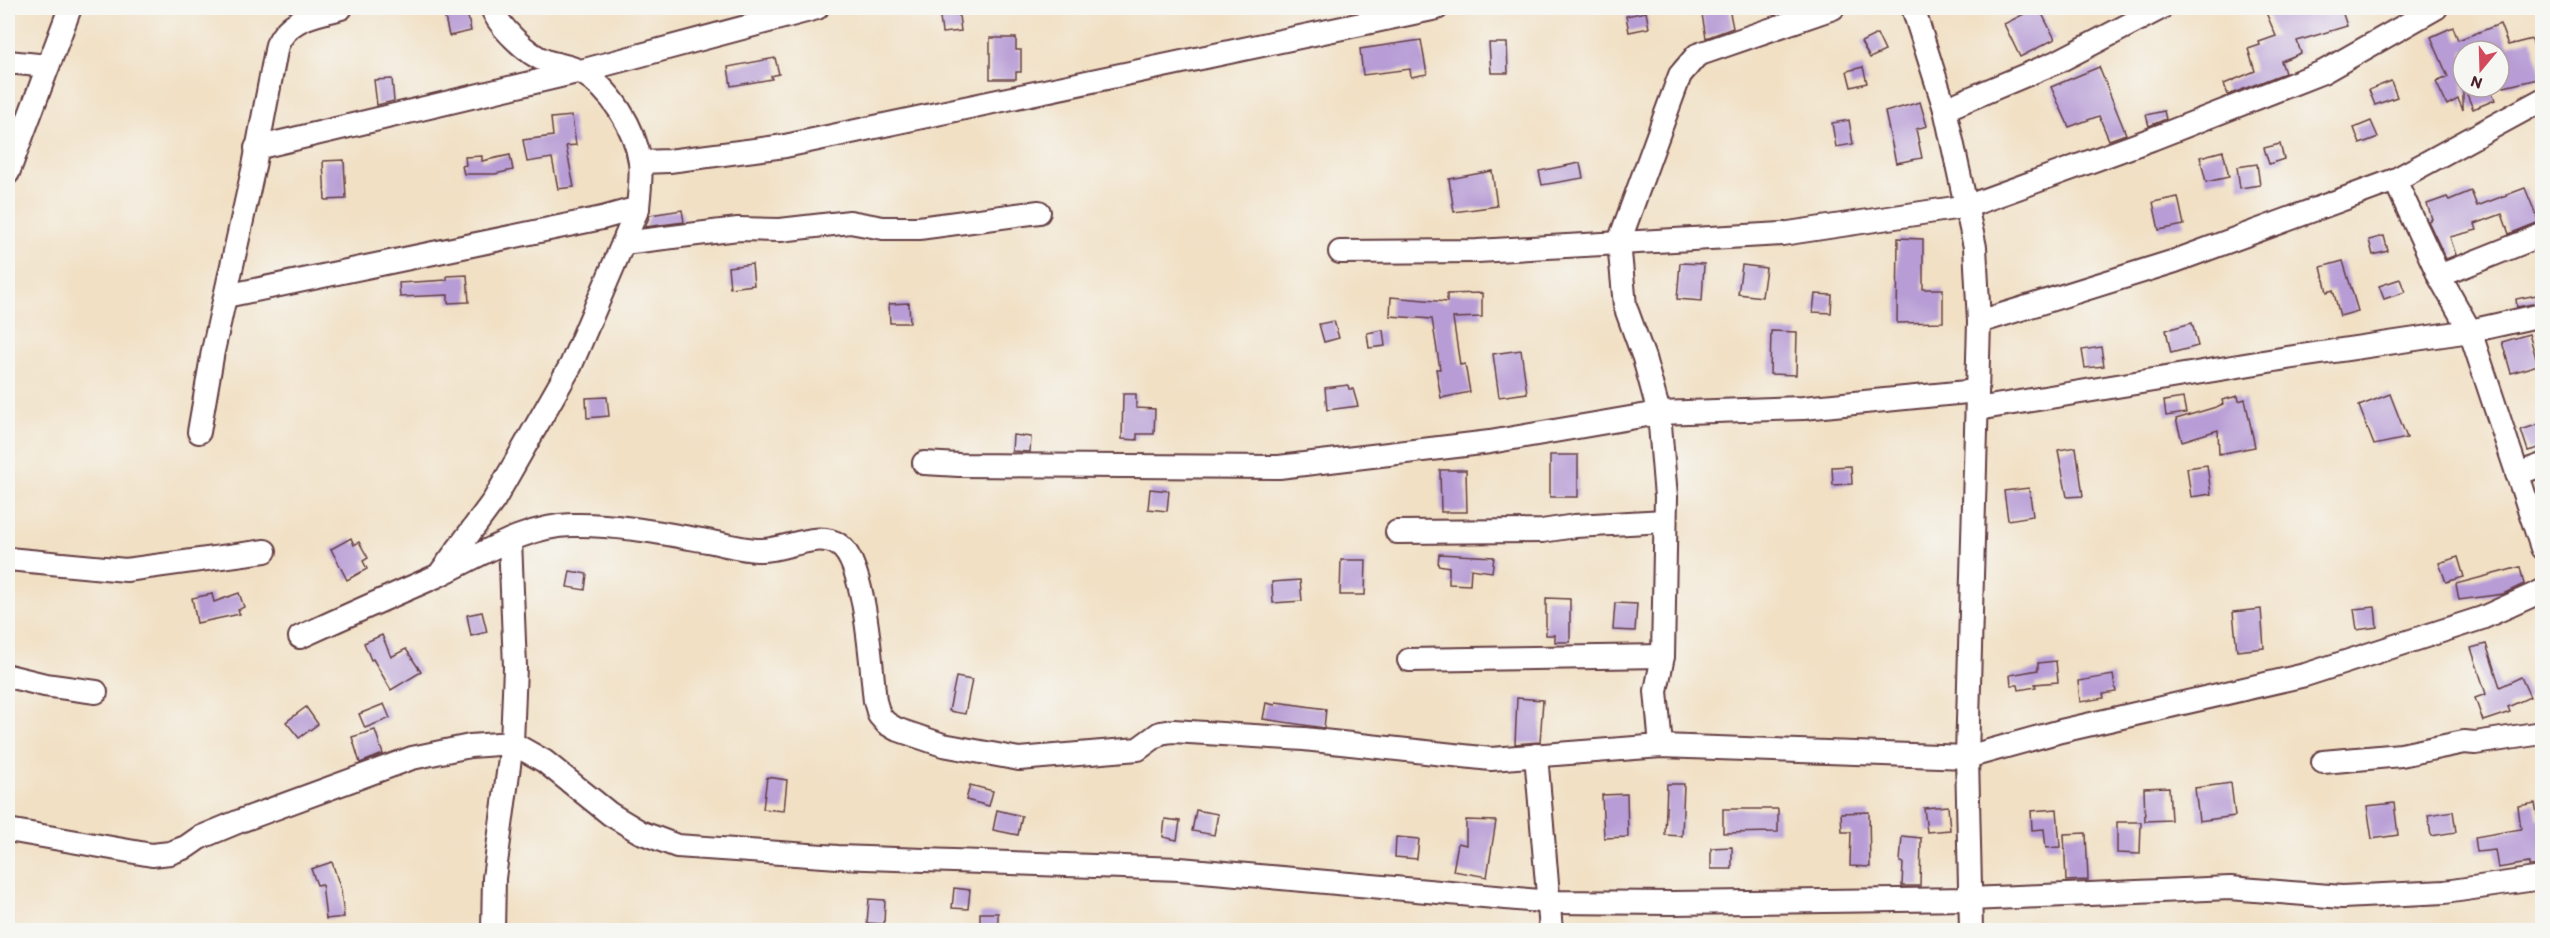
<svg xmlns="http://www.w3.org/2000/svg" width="2550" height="938" font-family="Itim,sans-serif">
	<rect width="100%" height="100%" fill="#f6f6f2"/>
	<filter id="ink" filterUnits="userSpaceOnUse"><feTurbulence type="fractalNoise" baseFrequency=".0167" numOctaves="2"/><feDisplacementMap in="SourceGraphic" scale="12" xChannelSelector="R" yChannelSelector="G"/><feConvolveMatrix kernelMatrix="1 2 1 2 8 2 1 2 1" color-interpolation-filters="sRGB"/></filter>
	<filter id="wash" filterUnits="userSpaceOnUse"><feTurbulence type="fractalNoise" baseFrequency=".008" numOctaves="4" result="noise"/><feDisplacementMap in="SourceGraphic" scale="24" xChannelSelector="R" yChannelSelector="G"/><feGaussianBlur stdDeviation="1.35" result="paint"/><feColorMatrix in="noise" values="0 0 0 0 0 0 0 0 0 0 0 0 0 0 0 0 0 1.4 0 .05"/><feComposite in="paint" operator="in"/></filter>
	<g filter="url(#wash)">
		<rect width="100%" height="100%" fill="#f1e0c4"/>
		<g id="blocks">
			<!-- building -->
			<g fill="#b79cd5">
				<polygon points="443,8 466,8 471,31 449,36"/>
				<polygon points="949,8 958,8 961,31 942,33 939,9"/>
				<polygon points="1701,8 1729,8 1733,28 1706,38"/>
				<polygon points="2036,8 2039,8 2055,39 2020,57 2004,24"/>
				<polygon points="2264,8 2341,8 2347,26 2297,41 2301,53 2281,61 2285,73 2228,95 2224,84 2255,71 2248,49 2260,45 2259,42 2276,36"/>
				<polygon points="1646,12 1649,28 1629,32 1626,16"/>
				<polygon points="2500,24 2508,45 2532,39 2542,78 2504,87 2499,70 2499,51 2463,51 2463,110 2458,99 2447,105 2436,82 2448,77 2431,37 2453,27 2458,40"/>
				<polygon points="1877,34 1885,51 1870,58 1861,42"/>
				<polygon points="990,38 1016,38 1016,50 1021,50 1021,72 1016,72 1016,79 990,79"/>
				<polygon points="1421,40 1427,74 1411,77 1410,69 1363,75 1360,49"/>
				<polygon points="1489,43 1507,43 1508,73 1491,73"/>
				<polygon points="775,58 779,74 771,76 772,79 731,86 728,67"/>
				<polygon points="1863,67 1867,83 1851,87 1847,71"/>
				<polygon points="2099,67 2126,134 2109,140 2099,116 2069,127 2051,87"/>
				<polygon points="392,79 394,101 377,105 374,80"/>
				<polygon points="2391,81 2397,97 2375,105 2369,90"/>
				<polygon points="2464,87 2490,87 2495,100 2473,109"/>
				<polygon points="1920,102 1927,126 1916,129 1922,158 1896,163 1885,112"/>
				<polygon points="2164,111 2166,119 2149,126 2146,115"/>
				<polygon points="572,116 576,145 566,146 574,187 558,189 552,158 527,162 523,140 553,136 551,118"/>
				<polygon points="1849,120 1853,144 1836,147 1832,123"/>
				<polygon points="2371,121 2378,137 2360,144 2354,128"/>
				<polygon points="2280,144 2284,159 2269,164 2264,148"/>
				<polygon points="2223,151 2229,177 2206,182 2200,157"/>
				<polygon points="510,155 513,170 495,174 464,174 462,166 466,165 465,157 482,156 482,161"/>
				<polygon points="344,160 346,199 325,200 323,161"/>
				<polygon points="1580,163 1583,178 1542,185 1539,171"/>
				<polygon points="2257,164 2260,185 2240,188 2237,167"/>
				<polygon points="1492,171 1497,206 1454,212 1449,179"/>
				<polygon points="2525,188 2539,222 2509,234 2502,214 2475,224 2477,230 2450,237 2456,255 2446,259 2428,221 2432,219 2427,204 2447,197 2449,200 2471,191 2477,206"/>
				<polygon points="2178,197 2184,225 2159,230 2153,202"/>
				<polygon points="682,210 684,222 645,227 650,215"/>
				<polygon points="2384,236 2388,251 2373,255 2369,240"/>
				<polygon points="1898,238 1923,239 1923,289 1943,289 1943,322 1897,323"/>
				<polygon points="2343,261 2358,311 2340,316 2333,290 2327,292 2321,267"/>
				<polygon points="1680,263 1704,264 1702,301 1677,299"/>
				<polygon points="752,264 754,285 730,288 728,267"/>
				<polygon points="1742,265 1766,268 1762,297 1738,294"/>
				<polygon points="467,275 469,302 448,303 448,295 400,297 399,283 447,280 447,276"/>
				<polygon points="2400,279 2405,292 2384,299 2379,286"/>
				<polygon points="1482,293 1482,317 1453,318 1460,365 1465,364 1470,392 1441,398 1436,369 1440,369 1432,319 1390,316 1391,297 1447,302 1447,294"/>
				<polygon points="1815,294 1832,295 1831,313 1813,312"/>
				<polygon points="2542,294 2542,302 2517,307 2516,299"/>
				<polygon points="909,303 910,323 890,323 889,304"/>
				<polygon points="1334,321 1339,338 1324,342 1319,324"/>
				<polygon points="2192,323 2198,346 2171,353 2166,330"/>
				<polygon points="1383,330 1385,346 1369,348 1367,333"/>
				<polygon points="1771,331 1797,332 1796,375 1770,374"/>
				<polygon points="2529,334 2538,365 2511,373 2502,342"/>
				<polygon points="2101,347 2104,366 2085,368 2082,350"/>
				<polygon points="1521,350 1527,393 1499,397 1493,354"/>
				<polygon points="1348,385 1349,389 1353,389 1358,406 1327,410 1325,388"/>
				<polygon points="1123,394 1136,394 1136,408 1155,409 1154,434 1137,434 1137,440 1122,439"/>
				<polygon points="2390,394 2407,438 2374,445 2359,406"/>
				<polygon points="2238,396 2239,401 2245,399 2255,447 2219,454 2218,430 2182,441 2176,419 2216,407 2223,404 2222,400"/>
				<polygon points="607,397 609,416 587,418 586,398"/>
				<polygon points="2183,398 2186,413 2166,416 2164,401"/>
				<polygon points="2542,423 2542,447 2528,451 2521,430"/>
				<polygon points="1013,435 1031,437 1030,452 1012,451"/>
				<polygon points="2076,447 2083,496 2067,497 2058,450"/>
				<rect x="1550" y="455" width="28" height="42"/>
				<polygon points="2207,465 2211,494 2191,497 2187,468"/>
				<polygon points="1851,466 1852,484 1833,485 1832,467"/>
				<polygon points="1440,470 1466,470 1467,512 1441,512"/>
				<polygon points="2029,488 2033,516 2008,520 2004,491"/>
				<polygon points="1150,489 1169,491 1167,511 1148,509"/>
				<polygon points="351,538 354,545 359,542 368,558 363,561 367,569 347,580 331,549"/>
				<polygon points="1439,554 1494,557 1492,572 1471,569 1470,585 1449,584 1449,567 1438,565"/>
				<polygon points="2458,557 2464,577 2446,582 2439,563"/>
				<polygon points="1341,560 1366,560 1365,595 1340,595"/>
				<polygon points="2520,567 2524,584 2503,594 2459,600 2456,584"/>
				<polygon points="570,571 587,574 585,590 567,587"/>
				<polygon points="1300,580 1302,601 1273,603 1272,582"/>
				<polygon points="239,593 244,607 238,610 240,614 197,623 192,598 212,594 214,602"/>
				<polygon points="1546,598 1570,599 1570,642 1555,642 1555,635 1546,635"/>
				<polygon points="1615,603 1637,604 1635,631 1613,630"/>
				<polygon points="2375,607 2377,627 2357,630 2354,609"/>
				<polygon points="2261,609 2264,648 2237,651 2233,612"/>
				<polygon points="482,612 487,632 471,636 467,615"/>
				<polygon points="382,635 391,657 406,649 421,672 391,690 373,659 371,660 364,643"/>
				<polygon points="2486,644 2500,687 2521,677 2530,697 2508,707 2510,712 2483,721 2475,698 2486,694 2471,648"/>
				<polygon points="2056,661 2058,682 2035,684 2036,687 2019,690 2018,685 2011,685 2010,675 2038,670 2038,663"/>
				<polygon points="2113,675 2116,692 2103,694 2104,698 2080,702 2078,681"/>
				<polygon points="956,677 972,680 965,714 949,711"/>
				<polygon points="1517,698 1543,700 1540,742 1515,744"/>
				<polygon points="1276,702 1326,709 1324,728 1263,719 1266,703 1275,705"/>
				<polygon points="384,704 390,718 365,728 359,714"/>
				<polygon points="306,707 318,724 299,738 286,722"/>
				<polygon points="375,730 383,754 360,763 352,737"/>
				<polygon points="767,777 787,780 784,811 763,809"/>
				<polygon points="2231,783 2235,816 2199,821 2195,788"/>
				<polygon points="1667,784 1684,784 1682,836 1665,835"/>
				<polygon points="970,785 993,791 989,806 966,800"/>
				<polygon points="2169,787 2171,820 2145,821 2144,788"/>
				<polygon points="1627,794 1628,837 1604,838 1602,795"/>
				<polygon points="2394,803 2398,835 2372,839 2367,806"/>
				<polygon points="2535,803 2538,819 2542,818 2542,865 2529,866 2529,863 2498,868 2495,850 2477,852 2475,837 2521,829 2518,806"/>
				<polygon points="1948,806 1950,830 1927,832 1924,808"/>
				<polygon points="1723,809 1778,809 1778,832 1723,833"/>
				<polygon points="2057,809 2060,847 2046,848 2044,829 2032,830 2031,811"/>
				<polygon points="997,810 1022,816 1018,835 993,830"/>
				<polygon points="1196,810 1218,814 1214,835 1192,831"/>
				<polygon points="2453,811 2456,832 2431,836 2428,815"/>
				<polygon points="1869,812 1870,867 1850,866 1851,832 1842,832 1841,813"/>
				<polygon points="1165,819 1180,821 1177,840 1163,837"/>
				<polygon points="1466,820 1496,821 1487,877 1453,871 1458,843 1466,845"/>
				<polygon points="2117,822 2141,822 2140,854 2117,853"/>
				<polygon points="2086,833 2088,880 2066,881 2064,834"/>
				<polygon points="1902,836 1921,838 1920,886 1902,886 1903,863 1900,862"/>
				<polygon points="1396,837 1419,839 1417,859 1395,857"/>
				<polygon points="1732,847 1732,869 1711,869 1711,848"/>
				<polygon points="332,862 341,890 344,917 326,919 322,884 317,885 311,869"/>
				<polygon points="954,888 970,890 968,909 952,908"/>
				<polygon points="869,899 885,900 884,924 867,923"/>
				<rect x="980" y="913" width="18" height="16"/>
			</g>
		</g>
	</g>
	<g filter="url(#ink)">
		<use href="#blocks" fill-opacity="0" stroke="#633c42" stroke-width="1.5"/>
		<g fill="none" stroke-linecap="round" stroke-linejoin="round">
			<defs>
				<g id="minor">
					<polyline points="1913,8 1945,109 1975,247 1979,322 1967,757 1971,930"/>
					<polyline points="8,62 48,66"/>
					<polyline points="1945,109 2059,61 2161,8"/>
					<polyline points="256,148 581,71 817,8"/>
					<polyline points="640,162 669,161 785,146 1437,8"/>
					<polyline points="8,173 70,8"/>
					<polyline points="2395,180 2439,276 2470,331 2542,548"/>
					<polyline points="623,243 738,229 780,230 850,222 883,228 919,228 1039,212"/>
					<polyline points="1340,252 1477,251 1782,234 1968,206 2152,139 2323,72 2436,8"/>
					<polyline points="2439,276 2542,235"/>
					<path d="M226 296 602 218 638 208C639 194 642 176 640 162 635 128 611 89 581 72 572 66 557 65 546 61 528 55 498 26 492 8"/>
					<polyline points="1979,322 2175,261 2395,180 2542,100"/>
					<polyline points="1977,409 2287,358 2470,331 2542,315"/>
					<path d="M199 432 213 351 254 166 277 45C290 17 314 16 341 8"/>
					<polyline points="924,463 959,465 1279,467 1490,442 1659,413 1803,408 1977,391"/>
					<polyline points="2517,474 2542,465"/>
					<polyline points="1397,532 1542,531 1575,526 1665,521"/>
					<polyline points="8,559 126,570 265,551"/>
					<polyline points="441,572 494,500 571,365 638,208"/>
					<path d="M300 637C346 616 391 596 437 576 480 556 523 526 572 525 617 524 662 533 707 541 724 544 743 550 760 550 785 551 817 530 839 545 866 563 871 668 875 701L879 715 886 723 896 729 943 745 1019 759 1138 749 1160 733 1173 731 1304 739 1491 759 1661 746 1967 757 2061 731 2305 675 2482 618 2542 591"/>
					<polyline points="1409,660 1663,656"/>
					<polyline points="8,676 45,685 96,692"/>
					<polyline points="1661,746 1656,691 1663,656 1666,497 1659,413 1644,358 1625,306 1619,242 1680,75 1697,55 1833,8"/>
					<polyline points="1536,755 1551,930"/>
					<polyline points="2323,762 2401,755 2464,742 2475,743 2542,733"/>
					<polyline points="8,830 152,855 170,853 186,847 199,838 240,821 412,758 470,746 512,743 544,761 610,814 640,832 677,846 838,857 1180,869 1551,902 1672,903 1969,899 2230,888 2342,897 2445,892 2542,878"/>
					<polyline points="493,930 494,878 512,743 515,667 510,540"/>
				</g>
			</defs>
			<!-- minor casing -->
			<use href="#minor" stroke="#633c42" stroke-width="26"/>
			<!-- minor -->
			<use href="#minor" stroke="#fff" stroke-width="22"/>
		</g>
	</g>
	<!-- margin -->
	<rect width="2550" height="938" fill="none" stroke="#f6f6f2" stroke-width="30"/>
	<!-- north arrow -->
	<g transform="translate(2481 69) rotate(199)"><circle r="28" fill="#f6f6f2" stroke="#b1a0a2" stroke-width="1.5"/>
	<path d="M0-4.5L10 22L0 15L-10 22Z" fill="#d1495b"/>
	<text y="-9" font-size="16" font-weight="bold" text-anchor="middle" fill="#4a1f2b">N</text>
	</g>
</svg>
